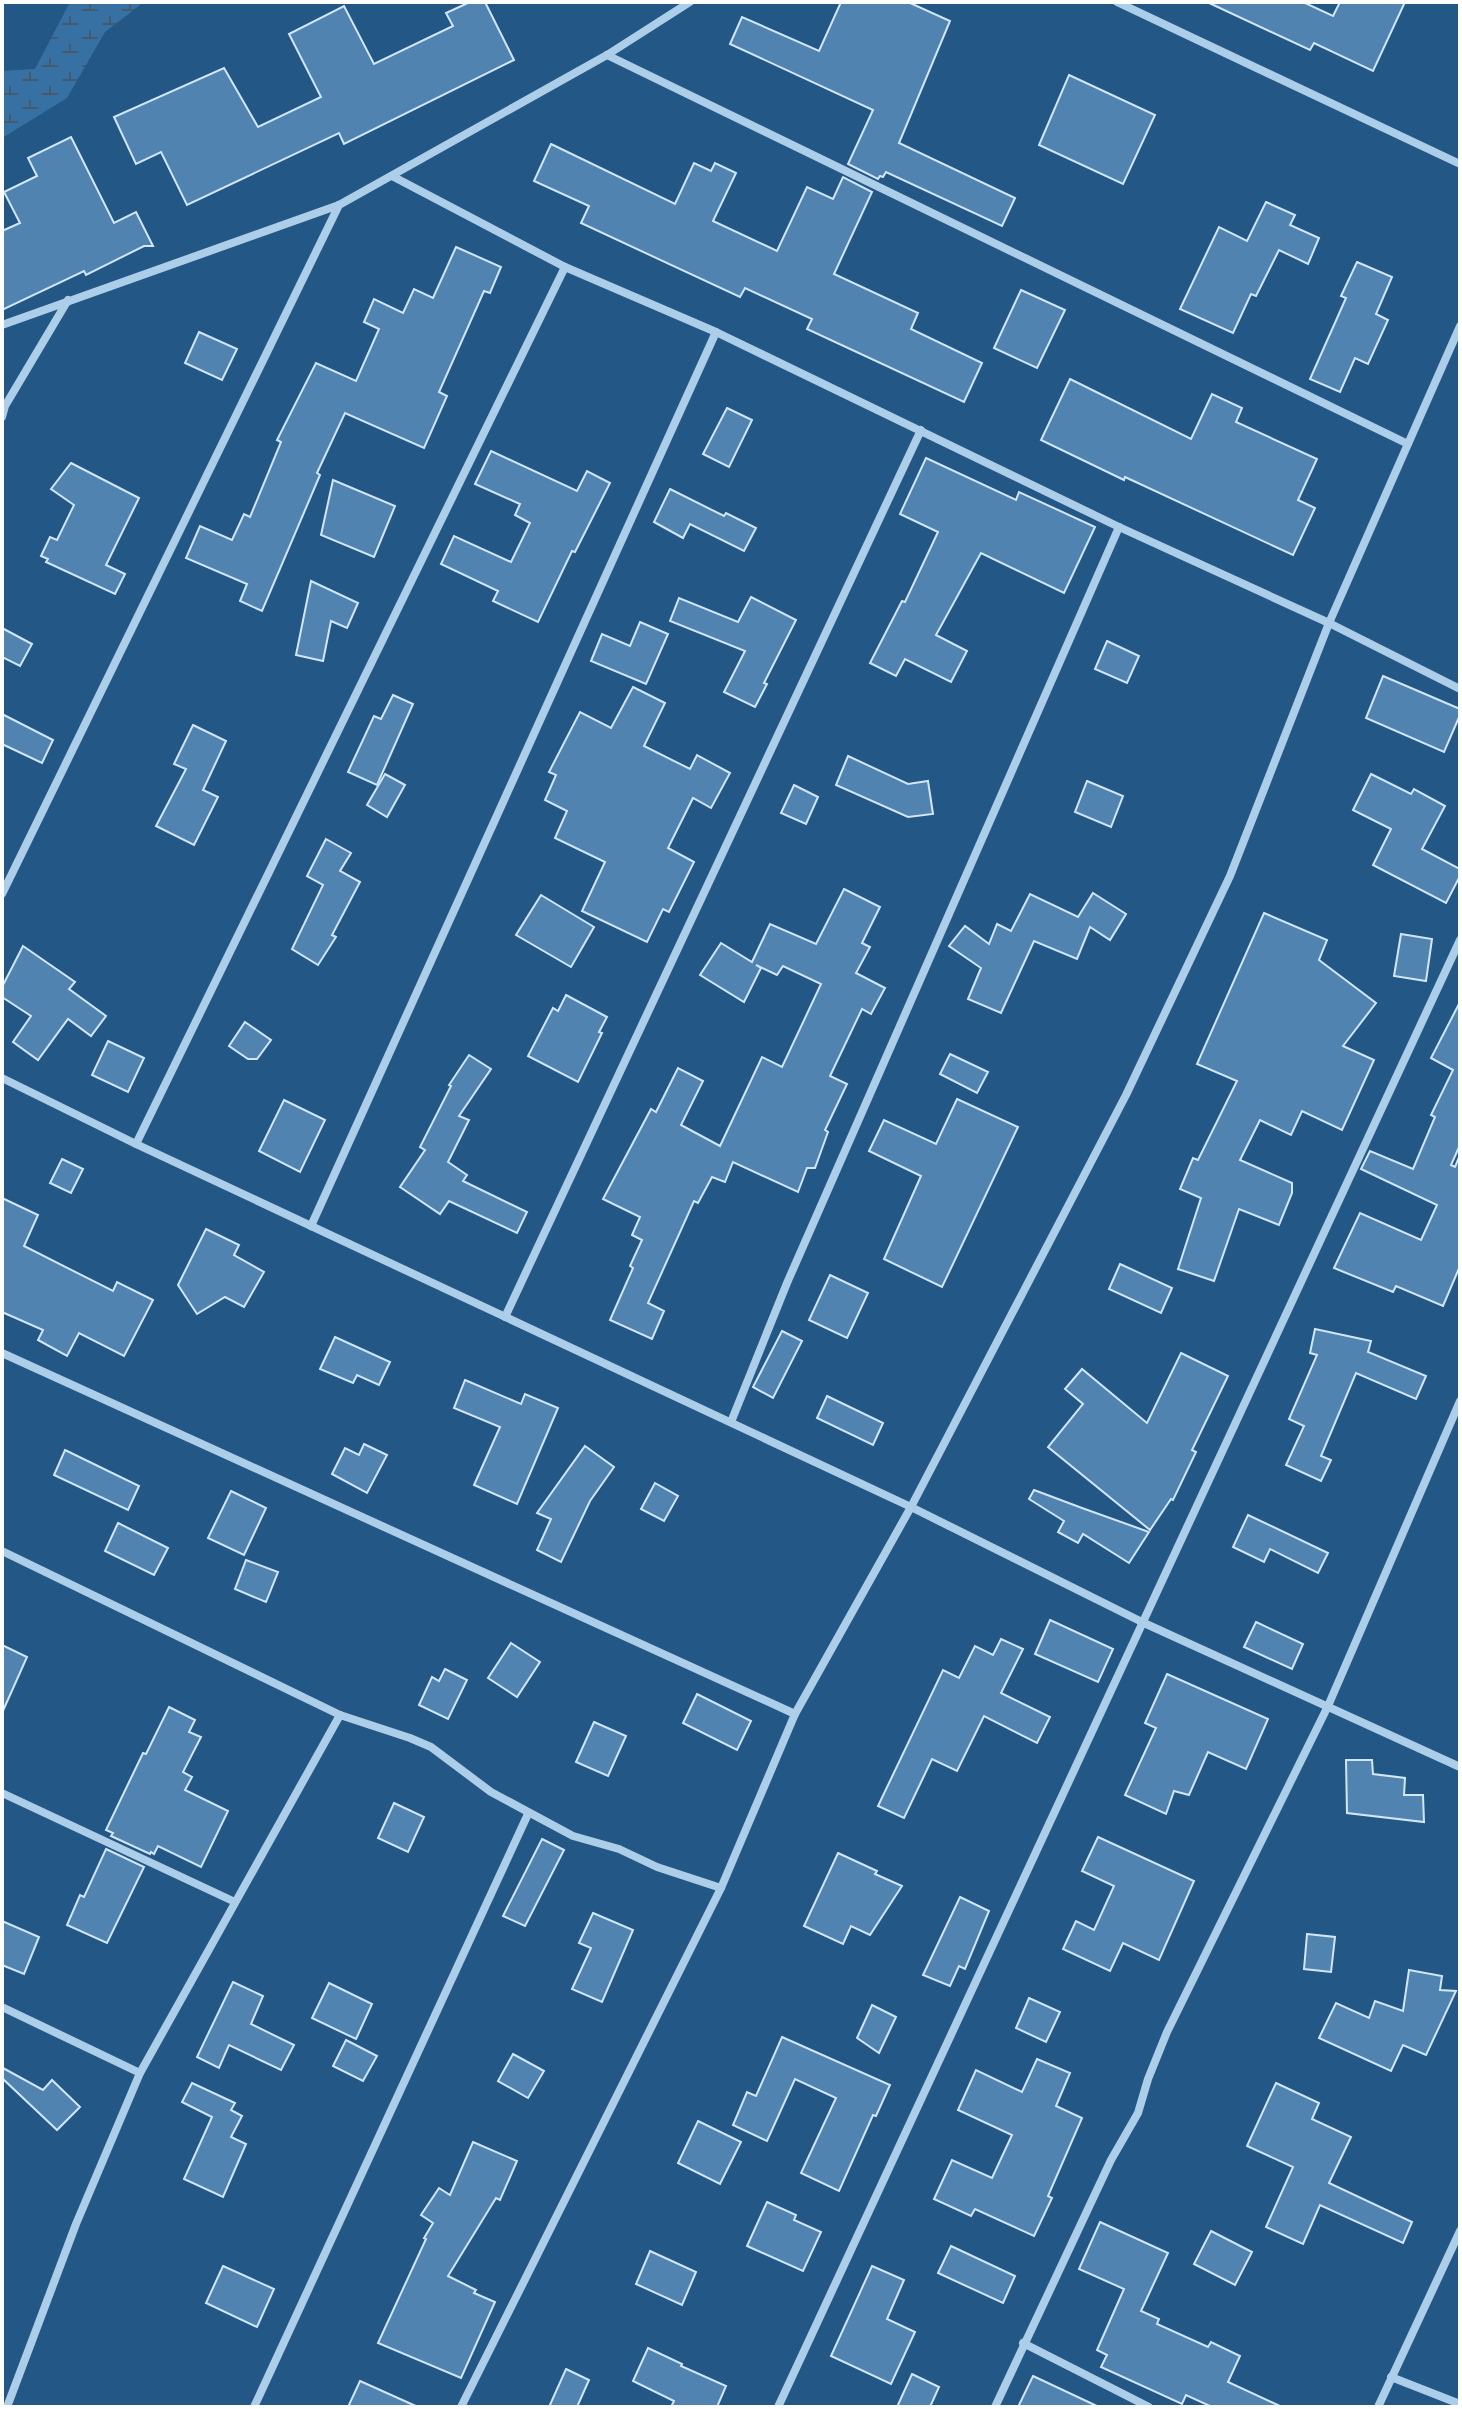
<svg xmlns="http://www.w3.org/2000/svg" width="1462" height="2409" font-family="'Space Grotesk',sans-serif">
	<defs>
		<pattern id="wetland-marsh" width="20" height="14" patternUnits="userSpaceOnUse" patternTransform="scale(2)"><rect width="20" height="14" fill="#3771a3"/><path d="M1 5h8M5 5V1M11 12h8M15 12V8" fill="none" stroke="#445b6f"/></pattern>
	</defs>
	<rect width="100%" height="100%" fill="#235786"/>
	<!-- wetland -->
	<polygon fill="url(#wetland-marsh)" points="70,2 144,2 105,32 67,98 2,138 2,71 35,69"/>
	<!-- building -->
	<g fill="#5083b0" stroke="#d1e6f7" stroke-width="2">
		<polygon points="470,2 485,2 514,60 344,144 339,133 187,205 161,152 136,164 114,117 224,68 258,127 321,97 289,34 344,6 374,64 453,26 446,13"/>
		<polygon points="841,2 908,2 950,21 899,143 1015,198 1002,226 886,172 883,177 880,176 878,179 848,164 873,110 730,44 742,17 819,51"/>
		<polygon points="1207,2 1303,2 1333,16 1340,2 1405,2 1373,71 1314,43 1310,50"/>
		<polygon points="1069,75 1155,115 1123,184 1039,145"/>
		<polygon points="71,137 114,223 136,212 153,246 144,246 86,275 84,271 2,310 2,231 20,223 4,192 37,176 28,158"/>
		<polygon points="551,144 675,204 694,163 711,171 715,163 736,173 713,221 777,251 807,187 833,199 843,177 872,192 834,274 918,313 911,329 982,363 964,402 807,329 812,319 745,288 740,297 581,223 589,206 534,181"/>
		<polygon points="1266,202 1295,215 1290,225 1319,238 1308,264 1279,250 1256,296 1251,294 1233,333 1180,309 1219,227 1247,241"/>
		<polygon points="456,247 501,267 490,293 484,291 439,392 447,396 424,448 345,413 317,473 320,475 262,611 240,601 247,584 186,558 200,526 232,540 244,514 250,517 281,442 277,440 316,363 356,381 379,329 364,322 374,299 403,313 414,289 433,298"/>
		<polygon points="1357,262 1392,277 1376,314 1388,320 1368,364 1355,358 1340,392 1310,379 1346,298 1341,296"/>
		<polygon points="1021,290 1065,310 1037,368 994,348"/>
		<polygon points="199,332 237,349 222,380 185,363"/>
		<polygon points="1070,379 1191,439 1212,394 1242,408 1236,422 1317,459 1298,500 1315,508 1293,555 1125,477 1124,480 1041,440"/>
		<polygon points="727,408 752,420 729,467 703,454"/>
		<polygon points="491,451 577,491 587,471 610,483 575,552 572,551 538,622 493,601 498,591 441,564 454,536 511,562 530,523 515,515 520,504 475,484"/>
		<polygon points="926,458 1016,500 1019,492 1095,527 1064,593 981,553 936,635 967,651 951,682 905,659 896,676 870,663 902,601 905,602 938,532 900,514"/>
		<polygon points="71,463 139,498 106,565 125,574 115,594 46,562 48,559 41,556 50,537 57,540 74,505 51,489"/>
		<polygon points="333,480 395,506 374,557 321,535"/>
		<polygon points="670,489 724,516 726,513 756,528 744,551 690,524 683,538 654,522"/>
		<polygon points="311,581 358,603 347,628 331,621 323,661 296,655"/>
		<polygon points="751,597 796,620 764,683 767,684 755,707 724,692 745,651 670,621 679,598 738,622"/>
		<polygon points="640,622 668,634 646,684 591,661 602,634 630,646"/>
		<polygon points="2,628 32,644 20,666 2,657"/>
		<polygon points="1107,641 1139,656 1127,683 1095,669"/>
		<polygon points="1383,676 1460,709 1460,715 1444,752 1366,718"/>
		<polygon points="633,687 665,703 644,746 690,769 697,755 730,773 711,808 693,798 668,848 694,862 669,912 663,909 647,942 582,911 605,862 555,838 567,811 545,800 556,775 549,772 580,712 611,728"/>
		<polygon points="393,695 413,704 377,785 348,772 374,716 381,719"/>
		<polygon points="2,714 53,740 42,763 2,744"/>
		<polygon points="193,725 226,741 203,790 218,797 194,845 156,826 186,769 174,764"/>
		<polygon points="848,756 908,784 928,781 933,814 908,817 836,785"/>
		<polygon points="385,774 405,785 387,817 367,805"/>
		<polygon points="1371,774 1411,794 1414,789 1445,806 1422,849 1460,869 1460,876 1446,903 1373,865 1391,829 1353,810"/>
		<polygon points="1087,781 1123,796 1111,827 1075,812"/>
		<polygon points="794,785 818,797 806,824 781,813"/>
		<polygon points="326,839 351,853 340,871 360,882 332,935 336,937 318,965 292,949 323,885 307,876"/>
		<polygon points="844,889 880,907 862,943 870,947 856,973 885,988 871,1014 862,1009 830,1076 847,1084 825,1130 828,1132 815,1168 807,1168 798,1192 733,1162 725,1182 712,1177 698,1203 694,1201 648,1303 664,1311 652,1339 610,1320 633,1268 630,1266 642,1240 632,1235 640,1217 603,1199 651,1109 656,1112 678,1068 703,1081 681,1125 720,1146 762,1057 782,1067 821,984 783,966 777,975 756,965 761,968 744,1002 700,975 721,943 752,962 770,924 816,944"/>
		<polygon points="1093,893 1126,914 1110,940 1090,927 1077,959 1034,941 1001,1013 968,999 981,968 949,946 965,926 989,944 997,924 1011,931 1030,894 1078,917"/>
		<polygon points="541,895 594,927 571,967 516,935"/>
		<polygon points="1264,913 1327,940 1319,960 1376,1003 1343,1046 1374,1060 1342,1130 1302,1111 1291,1135 1260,1120 1240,1160 1292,1183 1292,1193 1279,1225 1239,1209 1214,1281 1178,1269 1201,1198 1180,1189 1193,1158 1198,1160 1237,1081 1197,1064"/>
		<polygon points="1401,934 1432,939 1426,981 1394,976"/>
		<polygon points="23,946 75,982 69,989 106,1016 91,1036 68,1019 38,1060 13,1042 31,1016 2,997 2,987"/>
		<polygon points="566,995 607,1017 599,1032 602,1033 578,1082 528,1056 553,1008 558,1011"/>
		<polygon points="1460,1002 1460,1145 1451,1165 1455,1167 1460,1155 1460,1266 1443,1306 1396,1286 1393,1292 1334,1268 1360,1213 1421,1240 1437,1205 1361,1169 1370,1151 1413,1169 1435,1117 1431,1115 1453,1070 1431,1058"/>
		<polygon points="245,1022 271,1040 257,1059 248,1059 229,1046"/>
		<polygon points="108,1041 144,1058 128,1092 92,1075"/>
		<polygon points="950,1054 988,1072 977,1093 940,1074"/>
		<polygon points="469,1055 491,1069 459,1116 469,1120 448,1162 467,1175 463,1181 527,1212 517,1233 449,1201 440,1214 400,1187 425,1150 420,1147 451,1086 449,1085"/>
		<polygon points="957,1099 1018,1127 942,1287 884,1259 921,1176 869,1151 884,1120 936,1144"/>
		<polygon points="284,1100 325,1120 300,1172 259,1151"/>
		<polygon points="62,1159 83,1169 71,1193 50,1183"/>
		<polygon points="2,1198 38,1215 24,1246 113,1291 117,1282 153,1300 124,1356 79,1333 67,1356 38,1340 43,1330 2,1312"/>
		<polygon points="206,1229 239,1245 234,1255 264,1272 244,1307 225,1297 197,1314 178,1285"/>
		<polygon points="1120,1264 1172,1288 1161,1313 1109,1289"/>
		<polygon points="830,1275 868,1293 847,1338 809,1320"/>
		<polygon points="1315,1329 1371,1341 1368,1352 1426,1376 1416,1399 1356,1373 1321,1456 1331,1460 1321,1481 1286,1465 1304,1426 1289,1419 1317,1355 1310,1353"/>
		<polygon points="782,1331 802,1341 773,1398 753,1387"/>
		<polygon points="335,1337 390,1362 379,1385 357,1375 353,1383 320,1369"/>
		<polygon points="1181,1353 1228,1376 1192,1450 1196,1452 1173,1500 1171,1499 1150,1530 1048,1447 1083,1404 1065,1389 1082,1369 1147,1423"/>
		<polygon points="465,1380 521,1404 525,1394 558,1408 517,1504 474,1485 500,1427 454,1408"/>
		<polygon points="827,1396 883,1423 873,1445 817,1418"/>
		<polygon points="364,1444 387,1455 367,1493 332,1474 345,1448 359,1455"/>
		<polygon points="585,1446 614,1467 590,1501 561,1562 537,1550 551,1519 537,1513"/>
		<polygon points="65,1450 139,1486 128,1510 54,1475"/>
		<polygon points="655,1483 678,1496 664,1521 641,1509"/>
		<polygon points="1034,1490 1082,1508 1149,1532 1129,1563 1083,1534 1078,1543 1058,1532 1064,1521 1029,1499"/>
		<polygon points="231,1491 266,1508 244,1555 208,1538"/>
		<polygon points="1248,1515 1328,1553 1318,1573 1270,1549 1264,1562 1233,1547"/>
		<polygon points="118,1523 168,1548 154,1575 105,1551"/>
		<polygon points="246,1560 278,1572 266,1602 235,1589"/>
		<polygon points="1050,1620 1113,1649 1098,1682 1035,1654"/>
		<polygon points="1256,1622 1303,1644 1292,1669 1244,1647"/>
		<polygon points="1001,1639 1023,1649 1001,1693 1050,1717 1037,1743 984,1716 957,1771 932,1759 904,1818 878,1806 943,1670 959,1678 975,1646 993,1655"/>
		<polygon points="511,1643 540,1662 517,1697 488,1678"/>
		<polygon points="2,1645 27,1657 2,1713"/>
		<polygon points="445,1669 467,1680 448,1719 419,1705 432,1677 439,1681"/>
		<polygon points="1167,1674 1268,1719 1246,1769 1208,1752 1189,1795 1174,1791 1166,1814 1125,1795 1156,1728 1145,1723"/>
		<polygon points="697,1694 751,1721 737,1750 683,1723"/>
		<polygon points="169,1707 195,1720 189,1732 201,1737 183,1772 192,1777 185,1790 228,1811 201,1867 158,1846 154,1854 151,1852 150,1854 111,1836 113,1833 106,1830 143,1753 146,1754"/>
		<polygon points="594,1722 626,1736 608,1776 576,1762"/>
		<polygon points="1346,1760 1372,1760 1373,1774 1405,1778 1404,1795 1423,1795 1424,1822 1347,1813"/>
		<polygon points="394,1803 424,1817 408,1852 378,1838"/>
		<polygon points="1098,1837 1194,1881 1159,1960 1123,1943 1110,1971 1063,1949 1076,1921 1094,1930 1114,1886 1082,1871"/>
		<polygon points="542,1839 564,1850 525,1926 503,1916"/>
		<polygon points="106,1849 144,1867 107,1943 67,1925 80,1895 84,1897"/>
		<polygon points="838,1853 877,1871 875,1874 902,1886 870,1935 851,1926 843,1944 804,1926"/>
		<polygon points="960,1897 989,1911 965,1969 959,1966 950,1986 923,1975"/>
		<polygon points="593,1913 633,1930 602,2002 572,1989 591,1948 579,1943"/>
		<polygon points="2,1921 39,1937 24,1974 2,1965"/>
		<polygon points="1307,1934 1335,1937 1331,1972 1304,1969"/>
		<polygon points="1409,1970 1442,1976 1440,1990 1456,1991 1426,2055 1403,2045 1391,2071 1319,2038 1336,2003 1369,2018 1375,2001 1403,2011"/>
		<polygon points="233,1982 263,1996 251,2024 294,2045 281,2070 229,2045 219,2068 197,2057"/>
		<polygon points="329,1983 372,2004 356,2039 312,2018"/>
		<polygon points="1029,1998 1060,2012 1046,2042 1016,2028"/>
		<polygon points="872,2005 896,2017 879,2053 857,2038"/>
		<polygon points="782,2037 890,2085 876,2116 873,2115 839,2191 801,2173 836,2098 795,2079 767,2141 733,2125 747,2092 756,2096"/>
		<polygon points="346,2040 377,2056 363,2081 333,2066"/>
		<polygon points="513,2054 544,2071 528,2098 498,2081"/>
		<polygon points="1037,2059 1070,2073 1056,2106 1082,2118 1048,2196 1052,2198 1034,2236 975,2209 971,2216 934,2199 952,2160 992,2178 1012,2135 958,2110 976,2070 1022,2092"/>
		<polygon points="3,2068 43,2090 52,2080 80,2107 57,2130 2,2078"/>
		<polygon points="192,2083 235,2103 231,2110 242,2116 231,2137 246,2144 223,2197 184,2179 212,2117 182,2102"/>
		<polygon points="1276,2083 1319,2103 1312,2119 1351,2137 1329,2183 1412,2222 1403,2243 1320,2205 1303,2244 1266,2227 1293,2167 1247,2146"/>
		<polygon points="698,2121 741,2142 720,2184 678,2163"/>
		<polygon points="473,2142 517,2161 500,2200 496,2198 448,2276 476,2290 474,2293 495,2302 461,2378 378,2343 426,2239 424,2238 433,2223 421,2215 439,2188 450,2195"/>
		<polygon points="767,2202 796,2215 794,2220 821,2232 803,2271 747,2246"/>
		<polygon points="1100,2222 1168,2253 1141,2311 1159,2319 1157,2324 1208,2347 1211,2342 1240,2356 1228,2382 1282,2407 1212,2407 1186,2395 1182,2404 1101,2367 1107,2355 1097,2350 1124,2289 1079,2269"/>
		<polygon points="1211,2231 1252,2252 1235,2285 1194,2264"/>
		<polygon points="951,2246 1015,2276 1003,2303 938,2273"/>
		<polygon points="650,2251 696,2272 682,2305 636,2284"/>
		<polygon points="223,2266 274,2289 257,2327 206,2303"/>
		<polygon points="872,2266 904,2280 887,2319 915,2332 891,2384 831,2356"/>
		<polygon points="648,2348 682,2364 681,2366 726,2386 717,2407 671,2407 674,2401 633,2381"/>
		<polygon points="566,2369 589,2380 577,2407 549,2407"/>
		<polygon points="912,2374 939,2387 930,2407 897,2407"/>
		<polygon points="1033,2376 1099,2407 1018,2407"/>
		<polygon points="360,2381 418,2407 348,2407"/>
	</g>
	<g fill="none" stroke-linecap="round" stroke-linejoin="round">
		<!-- street -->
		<g stroke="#adcee9" stroke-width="8">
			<polyline points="1117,2 1460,164"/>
			<polyline points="607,55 1408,444"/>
			<polyline points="392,176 565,267 716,332 1119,527 1329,623 1460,689"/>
			<polyline points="2,325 339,205 607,55 690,2"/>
			<polyline points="2,417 5,406 68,300"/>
			<polyline points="2,894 339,205"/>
			<polyline points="2,1078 136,1144 911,1507 1144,1623 1460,1767"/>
			<polyline points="136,1144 565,267"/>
			<polyline points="311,1226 716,332"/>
			<polyline points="505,1317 921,430"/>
			<polyline points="2,1353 795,1714"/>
			<polyline points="731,1422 787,1283 1119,527"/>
			<polyline points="2,1551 340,1715 410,1738 431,1747 491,1792 573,1836 619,1849 657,1867 721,1888"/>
			<polyline points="2,1793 235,1902"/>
			<polyline points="2,2007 140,2073"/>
			<polyline points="1023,2343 1149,2407"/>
			<polyline points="1391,2377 1460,2404"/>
			<polyline points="7,2407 76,2224 140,2073 340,1715"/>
			<polyline points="254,2407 528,1814"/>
			<polyline points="461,2407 721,1888 795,1714 911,1507 1126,1095 1230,876 1329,623 1460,326"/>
			<polyline points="778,2407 1460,940"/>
			<polyline points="995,2407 1111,2160 1138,2113 1148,2079 1167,2032 1328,1706 1460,1401"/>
			<polyline points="1378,2407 1460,2231"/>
		</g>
	</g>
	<!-- border -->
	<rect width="1462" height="2409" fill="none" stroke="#ffffff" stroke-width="8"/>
</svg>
